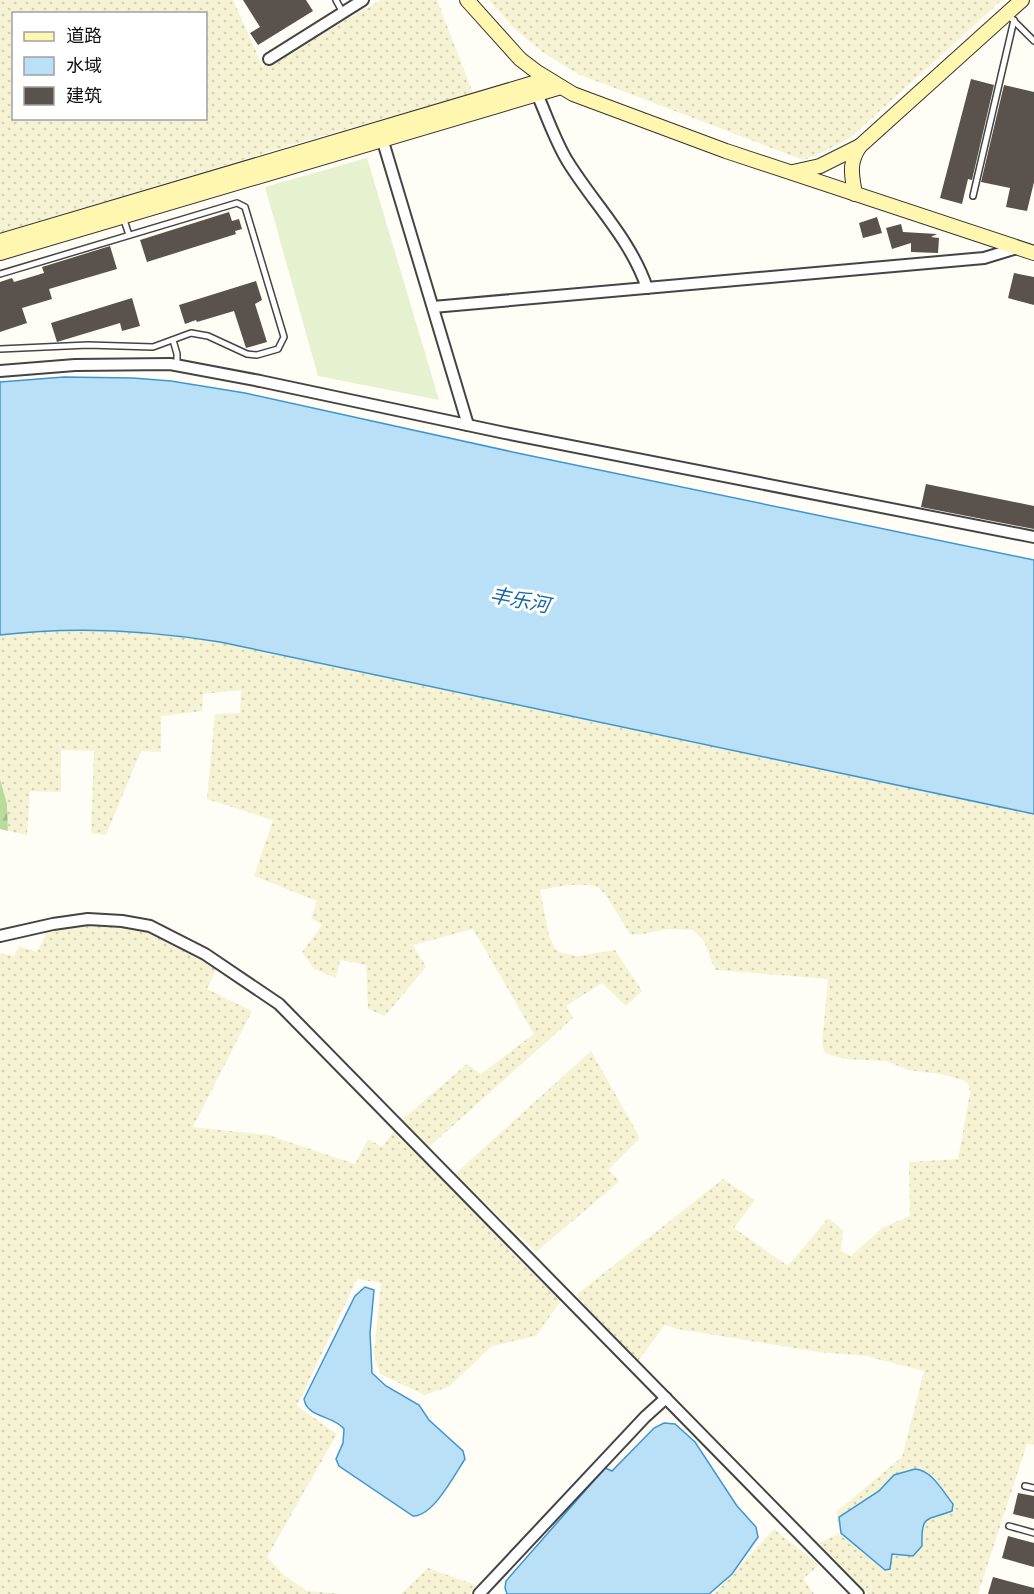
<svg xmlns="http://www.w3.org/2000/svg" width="1034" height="1594" font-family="'Playfair Display','Noto Sans SC',serif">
	<defs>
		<pattern id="farmland-dots" width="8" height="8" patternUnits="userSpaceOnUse" patternTransform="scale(1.5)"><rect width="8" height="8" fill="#f6f3d4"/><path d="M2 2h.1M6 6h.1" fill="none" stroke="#d2cfb5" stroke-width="1.8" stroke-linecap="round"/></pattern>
		<pattern id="forest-firs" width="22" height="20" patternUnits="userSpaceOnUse" patternTransform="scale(1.5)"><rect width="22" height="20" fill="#b9dc9c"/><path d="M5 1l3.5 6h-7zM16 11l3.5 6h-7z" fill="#9ebc85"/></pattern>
	</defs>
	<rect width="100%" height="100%" fill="#fffdf5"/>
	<!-- farmland -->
	<g fill="url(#farmland-dots)" fill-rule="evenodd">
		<path d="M0 0H233L263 67 381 0H437L473 93 298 143 0 233ZM14 14H206V118H14Z"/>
		<polygon points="489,0 1002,0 850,138 817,155 803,160 578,74 544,53 529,41 514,28"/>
		<polygon points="54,630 152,633 220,642 1034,814 1034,1445 1027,1444 978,1594 868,1594 819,1543 840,1533 836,1512 902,1457 924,1371 866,1356 819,1352 677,1329 665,1325 638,1361 576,1295 723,1179 755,1200 734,1228 788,1266 828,1218 843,1230 841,1251 851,1256 882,1228 910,1216 909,1162 958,1159 970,1093 969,1085 963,1080 940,1074 908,1070 886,1061 846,1059 830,1055 824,1051 822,1044 828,979 716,970 712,963 704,941 693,930 668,929 638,935 630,934 605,894 599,888 591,885 568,885 540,890 549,935 555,949 562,953 577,956 615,950 642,991 626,1006 602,983 566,1006 573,1018 429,1147 402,1122 404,1118 467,1064 481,1074 534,1034 473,929 413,945 426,967 385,1016 368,1009 366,965 340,960 336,978 314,969 302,952 322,925 311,918 317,901 254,876 273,820 207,799 215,714 240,713 241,690 203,694 202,711 161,716 161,752 141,751 106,835 91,833 94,751 61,750 61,792 30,791 27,835 8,831 7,804 0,779 0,635"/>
		<polygon points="86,925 147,929 217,968 207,989 252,1011 193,1127 268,1135 355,1164 368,1139 382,1147 395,1130 562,1299 536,1336 492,1346 450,1386 425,1395 380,1374 374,1354 381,1283 357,1279 297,1406 337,1434 267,1557 284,1575 307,1591 344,1594 0,1594 0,955 1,953 14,956 19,946 37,952 49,928"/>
		<polygon points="591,1051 640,1138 608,1170 620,1181 536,1252 455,1174"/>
		<polygon points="774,1529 819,1565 803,1579 814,1594 714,1594"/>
		<polygon points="428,1568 478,1586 470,1594 401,1594"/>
	</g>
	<!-- forest -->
	<polygon fill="url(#forest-firs)" points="0,779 7,804 8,831 0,829"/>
	<!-- pitch -->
	<polygon fill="#e6f2cf" points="367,158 439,400 318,376 265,187"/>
	<!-- water -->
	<g fill="#b9e0f7" stroke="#3f96cf" stroke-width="1.5">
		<path d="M64 377 133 378 171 381 245 393 522 454 1034 560V814L220 642C147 630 74 626 0 635V382Z"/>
		<path d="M365 1287 374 1290 370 1333 372 1373 386 1386 419 1405 429 1420 463 1451 465 1459C455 1474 433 1517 413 1516L339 1466 336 1459 343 1443 344 1429C333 1415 307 1418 304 1399L355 1296Z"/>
		<polygon points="664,1423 675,1424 695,1442 737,1506 756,1527 758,1537 732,1574 709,1594 507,1594 505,1588 506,1581 605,1468 612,1471 654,1428"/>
		<path d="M915 1469C932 1470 943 1492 953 1504L952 1511C926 1521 921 1514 922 1546L913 1556 892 1554 890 1569 885 1570 841 1533 839 1517 879 1491 894 1475Z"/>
	</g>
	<!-- building -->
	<g fill="#5a524d">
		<polygon points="243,0 306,0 313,11 258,45 250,33 260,27"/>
		<polygon points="971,79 994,85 972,180 968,179 962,204 940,198"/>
		<polygon points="1004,85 1034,92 1034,182 1027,211 1006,207 1010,188 981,182"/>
		<polygon points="229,212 232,221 239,219 242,229 235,231 236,234 147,262 140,240"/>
		<polygon points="877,217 882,233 863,238 859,223"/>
		<polygon points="901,224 903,232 937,234 931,237 939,238 938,253 911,252 911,243 892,249 886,228"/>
		<polygon points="110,246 117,269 49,289 52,299 22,308 27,323 0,332 0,282 12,278 14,282 44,273 42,267"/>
		<polygon points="1014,273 1034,277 1034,305 1008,298"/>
		<polygon points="256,281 262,300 255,304 267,342 246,348 234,311 197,322 196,320 185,324 179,305"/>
		<polygon points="132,298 140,326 122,331 120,323 57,342 51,323"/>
		<polygon points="926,484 1034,506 1034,529 921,507"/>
		<polygon points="1018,1493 1034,1496 1034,1519 1013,1514"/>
		<polygon points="1008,1536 1034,1543 1034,1567 1002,1558"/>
		<polygon points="993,1577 1034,1588 1034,1594 988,1594"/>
	</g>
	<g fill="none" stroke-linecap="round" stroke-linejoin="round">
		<defs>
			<g id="lane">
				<polyline points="336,0 343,13"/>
				<polyline points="1012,19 1034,41"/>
				<polyline points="973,196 1014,20"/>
				<polyline points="123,217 129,235"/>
				<polyline points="0,274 237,203 245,207 284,337 278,349 257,355 247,354 208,336 191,333 153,347 88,345 0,349"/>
				<polyline points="173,340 177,354 177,366"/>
				<polyline points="1025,1486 1034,1488"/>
				<polyline points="1009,1526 1034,1533"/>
			</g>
			<g id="street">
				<polyline points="269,59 363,0"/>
				<path d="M537 94C547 116 555 141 568 162 594 204 631 240 647 288"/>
				<polyline points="381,135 468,425"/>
				<polyline points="433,307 984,258 1017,248"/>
				<polyline points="0,371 75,365 170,364 260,381 505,433 1034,537"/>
				<polyline points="0,936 53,924 88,919 122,921 150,926 205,954 279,1004 858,1594"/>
				<polyline points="479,1594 645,1417 666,1398"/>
			</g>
			<g id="secondary">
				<polyline points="467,0 520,59 537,72 573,94 726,151 1034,253"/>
				<polyline points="793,172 820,166 860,146 1022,0"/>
				<path d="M855 194C852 176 848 163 860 146"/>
				<polyline points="0,241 547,79"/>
				<polyline points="0,253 561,87"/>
			</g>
		</defs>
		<!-- lane casing -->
		<use href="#lane" stroke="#444" stroke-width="8"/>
		<!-- street casing -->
		<use href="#street" stroke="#444" stroke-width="14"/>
		<!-- secondary casing -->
		<use href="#secondary" stroke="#333" stroke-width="16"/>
		<!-- lane -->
		<use href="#lane" stroke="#fff" stroke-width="5"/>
		<!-- street -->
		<use href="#street" stroke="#fff" stroke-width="10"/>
		<!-- secondary -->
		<use href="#secondary" stroke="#fff6b0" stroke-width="14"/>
	</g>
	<g text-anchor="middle" stroke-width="6" stroke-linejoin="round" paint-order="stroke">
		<!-- water labels -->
		<g font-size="20" font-style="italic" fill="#1768a6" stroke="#fff">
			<text transform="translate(520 600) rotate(11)" y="7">丰乐河</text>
		</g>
	</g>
	<!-- legend -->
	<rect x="12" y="12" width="195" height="108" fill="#ffffff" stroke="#a0a0a0" stroke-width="1.5"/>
	<rect x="24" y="32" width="30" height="9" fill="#fff6b0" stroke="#a0a0a0" stroke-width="1.5"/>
	<text x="66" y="42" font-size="18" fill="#111111">道路</text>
	<rect x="24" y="57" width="30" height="18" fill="#b9e0f7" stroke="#a0a0a0" stroke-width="1.5"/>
	<text x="66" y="72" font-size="18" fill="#111111">水域</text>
	<rect x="24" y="87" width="30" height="18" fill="#5a524d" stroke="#a0a0a0" stroke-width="1.5"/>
	<text x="66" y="102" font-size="18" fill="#111111">建筑</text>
</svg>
